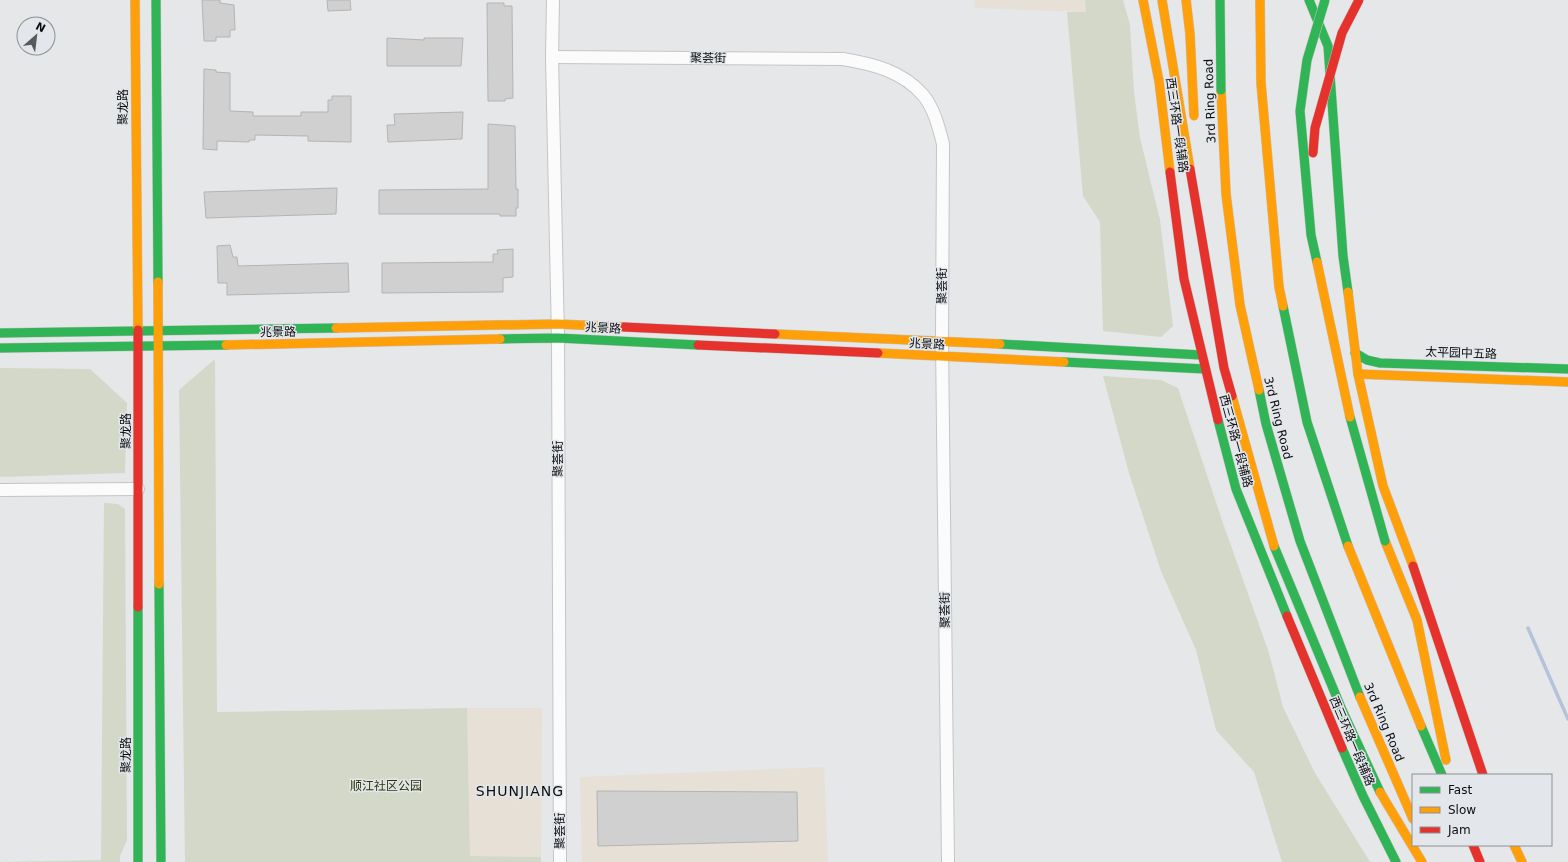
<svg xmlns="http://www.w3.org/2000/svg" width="1568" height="862" font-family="'DejaVu Sans','Noto Sans SC',sans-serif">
	<rect width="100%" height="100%" fill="#e5e7e9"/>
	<!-- commercial -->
	<g fill="#e7e0d6">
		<polygon points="974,0 1085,0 1086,12 975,8"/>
		<polygon points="467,708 542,708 541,857 470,856"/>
		<polygon points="824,767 828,862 582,862 580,777"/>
	</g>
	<!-- green -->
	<g fill="#d3d8c9">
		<polygon points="1085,0 1123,0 1130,25 1134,92 1140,138 1160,220 1173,326 1161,337 1103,331 1100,222 1083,196 1067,12 1086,12"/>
		<polygon points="215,359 217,712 467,708 470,856 541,857 541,862 185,862 179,390"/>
		<polygon points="0,368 90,369 127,403 125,473 0,477"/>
		<polygon points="1103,376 1161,380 1178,388 1224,526 1269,653 1283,707 1315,773 1370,862 1282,862 1254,772 1216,730 1196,650 1161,571 1129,473"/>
		<polygon points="104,503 118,504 125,509 127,840 120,856 120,862 0,862 101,860"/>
	</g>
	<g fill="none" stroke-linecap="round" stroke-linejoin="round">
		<!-- stream -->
		<polyline stroke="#b4c3da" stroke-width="3.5" points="1528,628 1568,719"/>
	</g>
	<!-- building -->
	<g fill="#d0d0d1" stroke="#b4b4b4">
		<polygon points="202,0 220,0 220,3 234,5 235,30 230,30 230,37 216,37 216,41 204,41"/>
		<polygon points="327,0 350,0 351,10 328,11"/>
		<polygon points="487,3 504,3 504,6 512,6 513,98 505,99 505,101 488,101"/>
		<polygon points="387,38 424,40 424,38 463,38 461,66 387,66"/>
		<polygon points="204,69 216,70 216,72 230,73 230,111 253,112 253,116 301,116 301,112 328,112 328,100 332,100 332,96 351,96 351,142 308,141 308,136 255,135 255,140 249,140 249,142 217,141 217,150 203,149"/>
		<polygon points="463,112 462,139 388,142 387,125 395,125 394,114"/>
		<polygon points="488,124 515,126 516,189 518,189 518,208 516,208 516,216 500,216 500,214 379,214 379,190 488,189"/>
		<polygon points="337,188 336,214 206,218 204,192"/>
		<polygon points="230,245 233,257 237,257 238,266 348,263 349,292 227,295 227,283 218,283 217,246"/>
		<polygon points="513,249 513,277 503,278 503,292 382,293 382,263 493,262 493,254 498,254 497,250"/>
		<polygon points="597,791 797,792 798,841 598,846"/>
	</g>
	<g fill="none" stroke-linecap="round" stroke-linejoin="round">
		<defs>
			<g id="street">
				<polyline points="553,0 552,57 558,338 560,862"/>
				<path d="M552 57 843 59C873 64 902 71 923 95 934 108 939 128 943 144L942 341 948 862"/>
				<polyline points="0,490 138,489"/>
			</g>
			<g id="fast">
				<polyline points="156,0 158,282"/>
				<polyline points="1309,0 1328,46 1343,256 1348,292"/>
				<polyline points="1283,306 1307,422 1348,546"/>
				<polyline points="0,333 336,328"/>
				<polyline points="500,339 558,338 698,345"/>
				<polyline points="1000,344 1201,355"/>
				<polyline points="0,348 226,345"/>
				<polyline points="1355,353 1367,360 1380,363 1568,369"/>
				<polyline points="1064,362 1205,369"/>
				<polyline points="1259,390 1266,424 1300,541 1360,697"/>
				<polyline points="1218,420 1236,489 1287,616"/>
				<polyline points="1274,546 1342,710 1380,792"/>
				<polyline points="159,584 161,862"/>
				<polyline points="138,607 138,862"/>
				<polyline points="1421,726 1442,775"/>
				<polyline points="1342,748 1363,796 1396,862"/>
			</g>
			<g id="slow">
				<polyline points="135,0 138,330"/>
				<polyline points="1143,0 1159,81 1170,172"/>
				<polyline points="1260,0 1261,83 1279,287 1283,306"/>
				<polyline points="1221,90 1226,194 1240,305 1259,390"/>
				<polyline points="158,282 159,584"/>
				<polyline points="1348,292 1358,374 1383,486 1413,566"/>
				<polyline points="336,328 557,324 624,327"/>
				<polyline points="775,334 1000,344"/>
				<polyline points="226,345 500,339"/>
				<polyline points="878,353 1064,362"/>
				<polyline points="1358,374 1568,382"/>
				<polyline points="1385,541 1417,620 1446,760"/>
				<polyline points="1348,546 1421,726"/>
				<polyline points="1360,697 1413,819"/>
				<polyline points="1380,792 1422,862"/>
				<polyline points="1514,845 1522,862"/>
			</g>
			<g id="jam">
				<polyline points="1170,172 1184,279 1218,420"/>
				<polyline points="624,327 775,334"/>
				<polyline points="138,330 138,607"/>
				<polyline points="698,345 878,353"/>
				<polyline points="1413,566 1483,775"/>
				<polyline points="1287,616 1342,748"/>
				<polyline points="1473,845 1480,862"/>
			</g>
		</defs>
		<!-- street casing -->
		<use href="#street" stroke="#c3c5c6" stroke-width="14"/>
		<!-- fast casing -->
		<use href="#fast" stroke="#c3c5c6" stroke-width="10"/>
		<!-- slow casing -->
		<use href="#slow" stroke="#c3c5c6" stroke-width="10"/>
		<!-- jam casing -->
		<use href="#jam" stroke="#c3c5c6" stroke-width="10"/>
		<!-- street -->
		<use href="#street" stroke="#fbfbfc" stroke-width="12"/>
		<!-- fast -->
		<use href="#fast" stroke="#30b455" stroke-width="9"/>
		<!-- slow -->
		<use href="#slow" stroke="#ff9f0a" stroke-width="9"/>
		<!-- jam -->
		<use href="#jam" stroke="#e5322d" stroke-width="9"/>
		<defs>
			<g id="fast-bridge">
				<polyline points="1220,0 1221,90"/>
				<polyline points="1317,262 1311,235 1300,111 1307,60 1325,0"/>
				<polyline points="1350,417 1385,541"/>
			</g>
			<g id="slow-bridge">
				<polyline points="1162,0 1190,169"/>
				<polyline points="1186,0 1190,34 1194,116"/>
				<polyline points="1317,262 1350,417"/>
				<polyline points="1232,396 1274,546"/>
			</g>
			<g id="jam-bridge">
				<polyline points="1313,153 1315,128 1342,33 1359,0"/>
				<polyline points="1190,169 1224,368 1232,396"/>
			</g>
		</defs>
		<!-- fast-bridge casing -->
		<use href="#fast-bridge" stroke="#c3c5c6" stroke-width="10" stroke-linecap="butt"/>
		<!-- slow-bridge casing -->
		<use href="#slow-bridge" stroke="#c3c5c6" stroke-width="10" stroke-linecap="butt"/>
		<!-- jam-bridge casing -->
		<use href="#jam-bridge" stroke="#c3c5c6" stroke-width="10" stroke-linecap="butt"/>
		<!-- fast-bridge -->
		<use href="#fast-bridge" stroke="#30b455" stroke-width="9"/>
		<!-- slow-bridge -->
		<use href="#slow-bridge" stroke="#ff9f0a" stroke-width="9"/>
		<!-- jam-bridge -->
		<use href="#jam-bridge" stroke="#e5322d" stroke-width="9"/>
	</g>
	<g text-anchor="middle" stroke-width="3" stroke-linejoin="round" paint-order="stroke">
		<!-- street labels -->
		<g font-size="12" fill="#0c0d0f" stroke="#e3e7eb">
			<text transform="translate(708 58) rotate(1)" y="4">聚荟街</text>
			<text transform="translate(1210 101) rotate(-92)" y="4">3rd Ring Road</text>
			<text transform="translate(123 107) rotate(-90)" y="4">聚龙路</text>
			<text transform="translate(1177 125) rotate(82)" y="4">西三环路一段辅路</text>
			<text transform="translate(942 286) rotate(-90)" y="4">聚荟街</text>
			<text transform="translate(603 328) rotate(3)" y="4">兆景路</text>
			<text transform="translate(278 332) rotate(-1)" y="4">兆景路</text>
			<text transform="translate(927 344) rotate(3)" y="4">兆景路</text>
			<text transform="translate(1461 353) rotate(2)" y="4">太平园中五路</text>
			<text transform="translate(1278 418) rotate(76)" y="4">3rd Ring Road</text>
			<text transform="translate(126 431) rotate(-90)" y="4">聚龙路</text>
			<text transform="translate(1236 441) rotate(75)" y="4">西三环路一段辅路</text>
			<text transform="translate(558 459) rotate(-90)" y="4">聚荟街</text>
			<text transform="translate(945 610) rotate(-91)" y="4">聚荟街</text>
			<text transform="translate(1384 722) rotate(67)" y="4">3rd Ring Road</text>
			<text transform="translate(1352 741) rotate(67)" y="4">西三环路一段辅路</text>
			<text transform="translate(126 755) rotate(-90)" y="4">聚龙路</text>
			<text transform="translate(560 831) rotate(-90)" y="4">聚荟街</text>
		</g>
		<!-- park labels -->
		<g font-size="12" fill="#2d3507" stroke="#e3e7eb">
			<text x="386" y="790">顺江社区公园</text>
		</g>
		<!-- quarter labels -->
		<g font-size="14" letter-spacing="1" fill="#0c0d0f" stroke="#e3e7eb">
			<text x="520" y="796">SHUNJIANG</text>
		</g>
	</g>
	<!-- legend -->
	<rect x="1412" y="774" width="140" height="72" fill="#e3e7eb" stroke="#8d9093"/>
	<rect x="1420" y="787" width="20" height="6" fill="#30b455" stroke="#8d9093"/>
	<text x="1448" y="794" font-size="12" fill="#0c0d0f">Fast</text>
	<rect x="1420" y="807" width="20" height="6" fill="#ff9f0a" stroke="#8d9093"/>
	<text x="1448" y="814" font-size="12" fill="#0c0d0f">Slow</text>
	<rect x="1420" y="827" width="20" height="6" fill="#e5322d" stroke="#8d9093"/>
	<text x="1448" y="834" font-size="12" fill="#0c0d0f">Jam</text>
	<!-- north arrow -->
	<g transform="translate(36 36) rotate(28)"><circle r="19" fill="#e3e7eb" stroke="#8d9093"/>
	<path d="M0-3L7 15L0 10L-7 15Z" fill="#58595b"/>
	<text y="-6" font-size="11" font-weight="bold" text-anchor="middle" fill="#0c0d0f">N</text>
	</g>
</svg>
